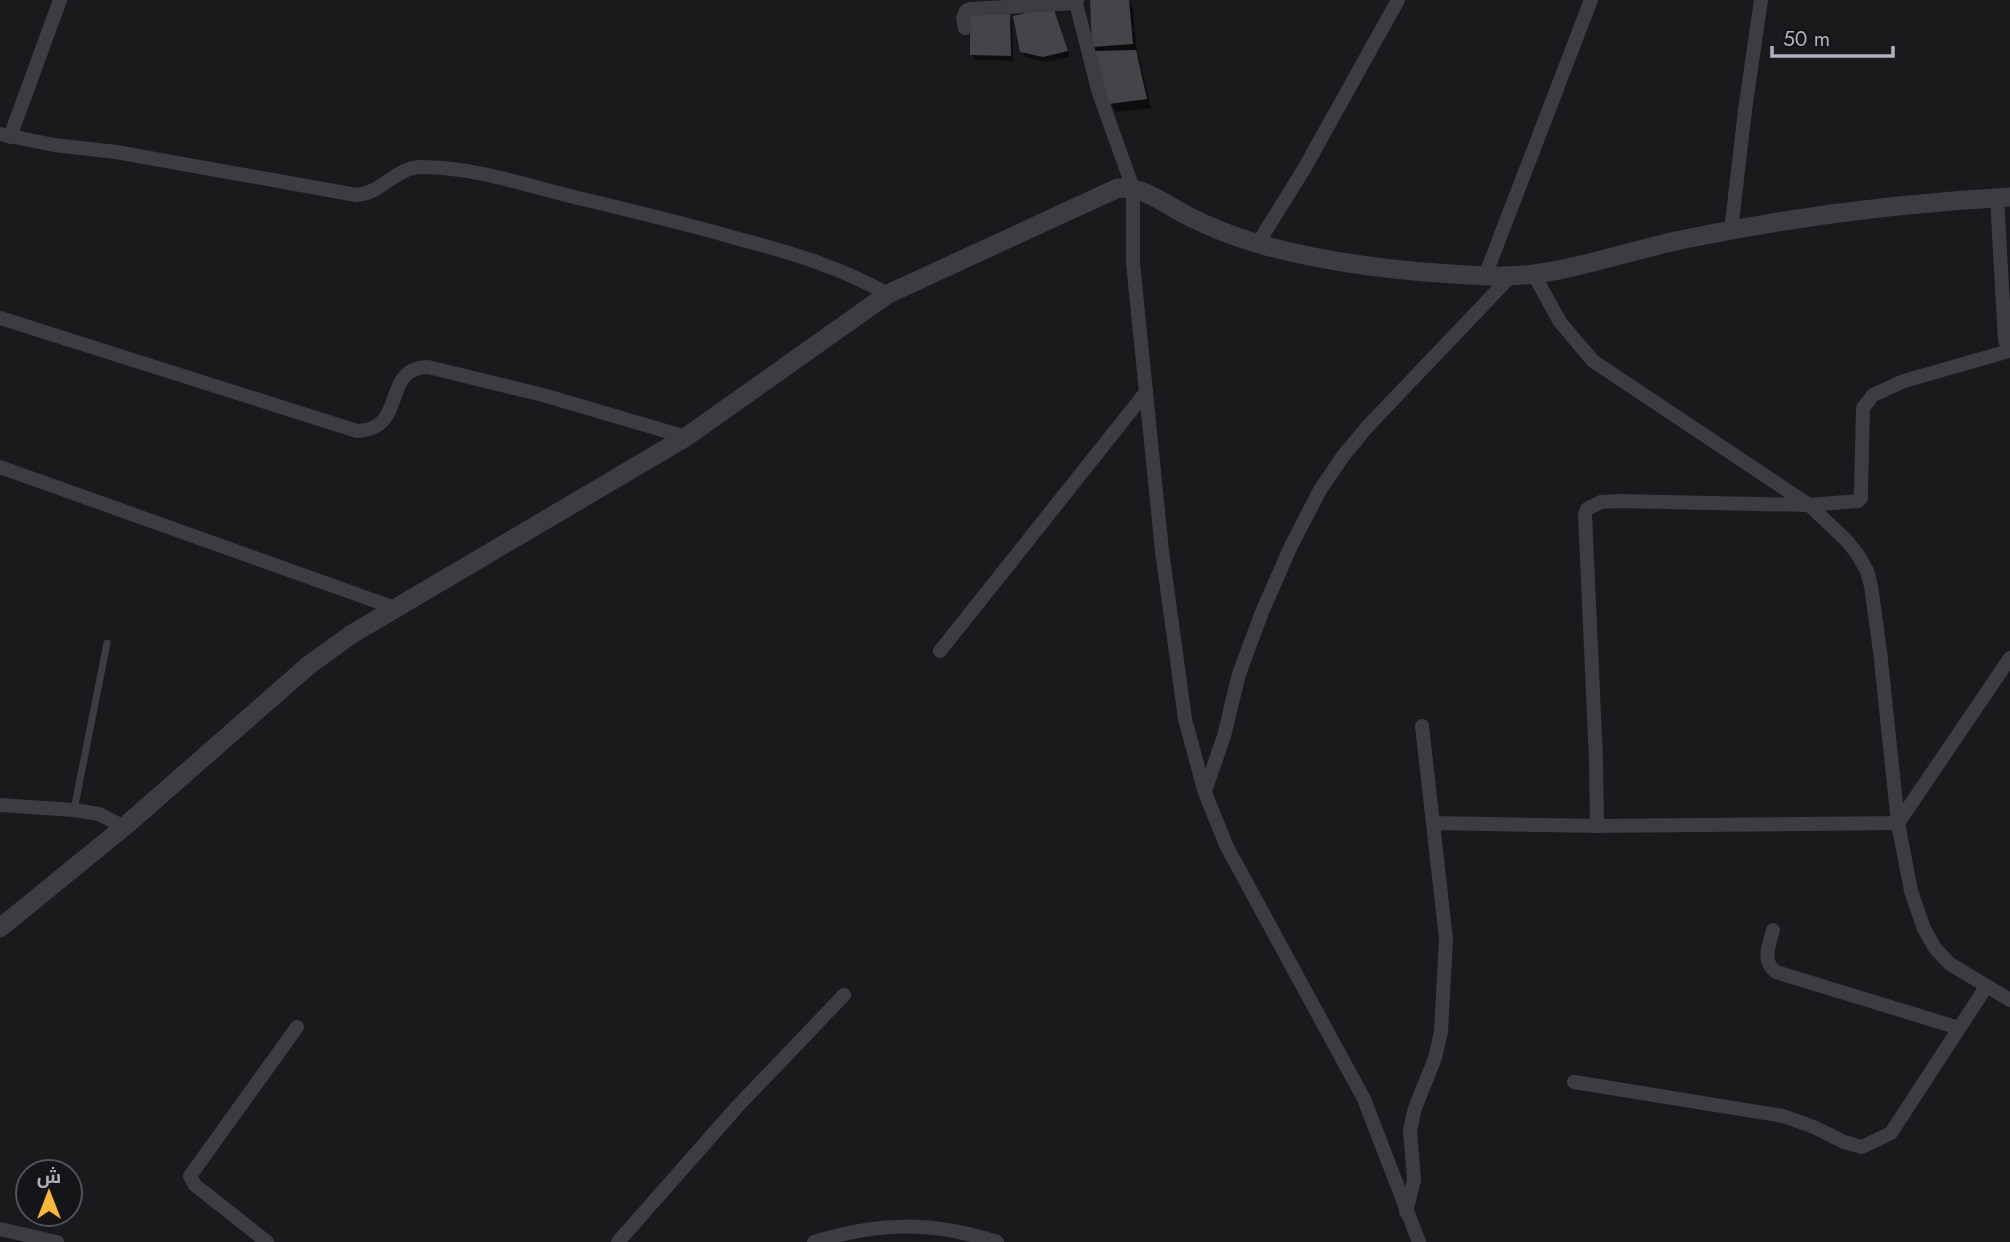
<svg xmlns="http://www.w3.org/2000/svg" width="2010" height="1242" font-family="Jost,Cairo,sans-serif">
	<rect width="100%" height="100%" fill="#1a1a1c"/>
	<!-- shadow -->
	<g fill="#0007">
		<polygon points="1092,0 1128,0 1133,9 1137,53 1136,53 1140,61 1151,108 1116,112 1111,103 1094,46"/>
		<polygon points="1055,15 1070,57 1047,62 1025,57 1022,51"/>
		<polygon points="1009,16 1012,22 1013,61 975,60 972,55"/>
	</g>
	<!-- building -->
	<g fill="#444549">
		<polygon points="1090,0 1129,0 1133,44 1092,47"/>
		<polygon points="1053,7 1068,51 1043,57 1020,52 1013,16"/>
		<polygon points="970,14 1010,14 1011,56 970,55"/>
		<polygon points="1136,50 1147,99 1109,104 1095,51"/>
	</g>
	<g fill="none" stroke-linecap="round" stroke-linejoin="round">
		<!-- service -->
		<polyline stroke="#3c3d43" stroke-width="7" points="74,810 107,643"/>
		<!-- minor -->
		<g stroke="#3c3d43" stroke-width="14">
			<polyline points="1072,0 1076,3 1099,93 1133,188 1133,263 1162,551 1185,719 1205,793 1227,847 1364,1099 1419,1242"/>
			<polyline points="965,28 963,18 966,11 970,9 1076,3 1077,0"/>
			<path d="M0 134 54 145 116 152 356 195C382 194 395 167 422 167 473 167 525 185 574 197 629 210 684 223 739 239 793 253 839 267 888 294"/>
			<polyline points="10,137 60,0"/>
			<polyline points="1997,198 2005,340 2010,351"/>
			<polyline points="1731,231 1745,110 1761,0"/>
			<polyline points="1258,243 1304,169 1398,0"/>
			<polyline points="1533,273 1560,322 1593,361 1809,505 1847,541 1858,555 1867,571 1871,586 1880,651 1898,823 1911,891 1924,929 1935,948 1950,964 2010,1000"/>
			<polyline points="1485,276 1591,0"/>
			<path d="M0 318 357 431C409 429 380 368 428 367L543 395 686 437"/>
			<polyline points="0,467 395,608"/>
			<polyline points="940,651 1146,392"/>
			<polyline points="1205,791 1224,736 1239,674 1262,612 1291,546 1320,490 1343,456 1368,426 1510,277"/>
			<polyline points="0,805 74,810 99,814 124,827"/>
			<polyline points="1434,823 1597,826 1898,823 2010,658"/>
			<polyline points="1597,826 1596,759 1585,515 1587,509 1601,502 1620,501 1809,505 1858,501 1861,498 1861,490 1863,408 1873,395 1904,381 2009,351"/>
			<path d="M1773 930C1769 946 1761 961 1776 972L1959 1028"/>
			<polyline points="1574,1082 1783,1116 1814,1127 1844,1142 1862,1147 1891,1133 1986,987"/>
			<polyline points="1406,1212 1414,1180 1410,1130 1415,1108 1435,1058 1441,1032 1446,939 1422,726"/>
			<polyline points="0,1229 57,1242"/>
			<polyline points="267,1242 195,1185 190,1176 297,1027"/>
			<polyline points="618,1242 736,1108 844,995"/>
			<path d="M814 1242C878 1222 932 1221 997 1242"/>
		</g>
		<!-- tertiary -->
		<path stroke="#3c3d43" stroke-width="19" d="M0 928 124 827 309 665 352 634 686 437 888 294 1118 188C1147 187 1165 205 1190 217 1212 228 1235 237 1259 244 1333 265 1412 273 1489 276 1556 279 1620 252 1685 239 1792 217 1901 203 2010 197"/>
	</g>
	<!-- north arrow -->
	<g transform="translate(49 1193)"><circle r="33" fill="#151517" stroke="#515359" stroke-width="2"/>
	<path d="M0-5L12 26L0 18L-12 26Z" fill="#f6b838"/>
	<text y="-10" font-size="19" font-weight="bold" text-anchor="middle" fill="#acb1bc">ش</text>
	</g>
	<!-- scale -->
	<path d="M1772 46v10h121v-10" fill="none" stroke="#acb1bc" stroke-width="3.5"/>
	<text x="1783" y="46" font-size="21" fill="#acb1bc" stroke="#151517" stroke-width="5" paint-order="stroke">50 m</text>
</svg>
